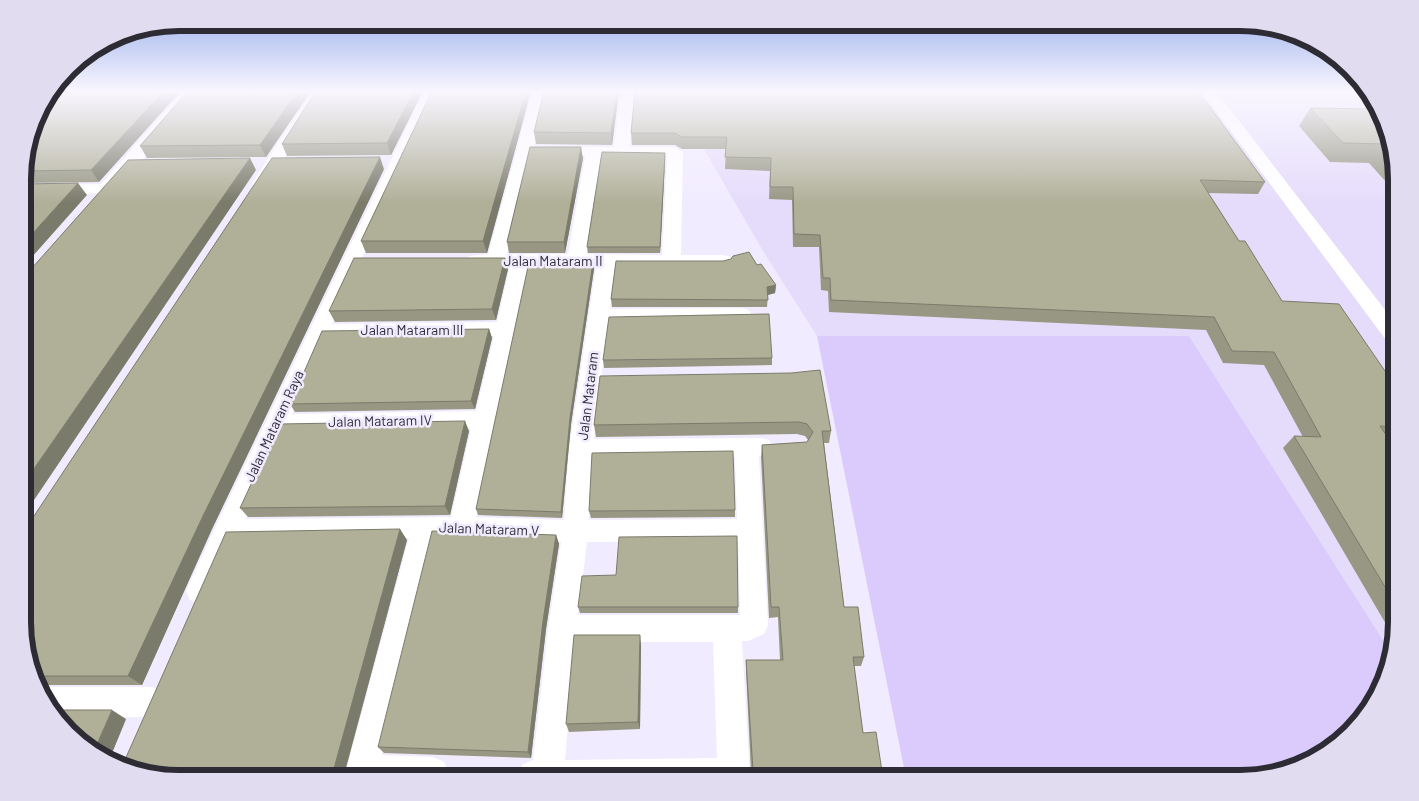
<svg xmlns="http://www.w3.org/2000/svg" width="1419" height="801" font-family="Barlow,sans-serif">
	<rect width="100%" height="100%" fill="#f1ebff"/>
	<!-- built -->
	<polygon fill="#e5dcfb" points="704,91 1369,91 1396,168 1396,632 1390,651 1189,336 817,336 763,251 705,151"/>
	<!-- green -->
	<polygon fill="#dacbfc" points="817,336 1189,336 1390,651 1376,700 1327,752 1250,778 906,778"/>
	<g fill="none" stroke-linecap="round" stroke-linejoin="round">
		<!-- minor -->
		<g fill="#fff" fill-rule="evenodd">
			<polygon points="312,91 327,91 266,187 254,187 252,183"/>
			<path d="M424 91H438L332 324 497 322 510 266 469 264 467 260 469 256 488 254 533 91H547L534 146 614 147 621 91H635L630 147H675L683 152 681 255H723L730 257 732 261 730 265 723 267H615L610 309 742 308 749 310 752 315 749 320 742 322 608 323 594 439 761 438 769 440 773 447 769 454 759 456 768 625 764 634 748 641H742L750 778H518L522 765 533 760 548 629 561 542 435 538 382 755 433 757 444 762 449 773 447 778H344L409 538 236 541 210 600 200 604 190 600 186 591 214 530ZM531 156H585L568 254H507ZM601 156 667 157 662 255 586 254ZM529 266H596L569 449 564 520 476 517ZM494 336 476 411 292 414 325 338ZM471 429 451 517 246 519 284 432ZM735 457 737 519 589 520 592 458ZM738 541 740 615H578L587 542ZM575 642H713L717 758 565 760Z"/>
			<polygon points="1201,91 1216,91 1396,324 1396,346 1389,344"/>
			<polygon points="108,184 114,185 117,189 114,193 24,195 24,185"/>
			<polygon points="46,687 152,687 163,691 167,702 163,713 152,717 58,717 49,709 41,689"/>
		</g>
		<!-- tertiary -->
		<polygon fill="#fff" fill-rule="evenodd" points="183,91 202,91 115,192 108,194 101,192 98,188 101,184"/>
	</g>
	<!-- wall -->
	<g fill="#979784">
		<polygon points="59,91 99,182 24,183 24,159"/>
		<polygon points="188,91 311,91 266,157 147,158 140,146"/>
		<polygon points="423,91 391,155 287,156 282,144"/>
		<polygon points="531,91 487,253 366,253 361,241"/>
		<polygon points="619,91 612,145 536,144 534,132"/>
		<polygon points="635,91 1265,182 1258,194 1208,193 1239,241 1282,301 1396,387 1396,440 1389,440 1396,449 1396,631 1390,631 1283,448 1294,436 1303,437 1264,365 1223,363 1206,330 829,312 828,291 821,290 819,247 793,247 792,200 769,199 770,171 725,169 726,149 682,149 675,145 632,145 631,133"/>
		<polygon points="1370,93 1396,168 1396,193 1369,163 1330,162 1299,126 1310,108 1369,109 1363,104"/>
		<polygon points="583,158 565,253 509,253 507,242"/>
		<polygon points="665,159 660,253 588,253 587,247"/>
		<polygon points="384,169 212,529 142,685 45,685 41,688 24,642"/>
		<polygon points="505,258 508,269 496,320 335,322 329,311"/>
		<polygon points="593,262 594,269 571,424 562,518 478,515 476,509"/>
		<polygon points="757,265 776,285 775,293 768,295 767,307 612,307 611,299"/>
		<polygon points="489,329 492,338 475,409 295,412 290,404"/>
		<polygon points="772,358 772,365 604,368 603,360"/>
		<polygon points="791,373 831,431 829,443 824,443 844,607 864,657 861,666 854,666 863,733 883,778 179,778 101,758 126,719 110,758 124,762 407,540 345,772 538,777 742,774 751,772 746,670 746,660 780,660 778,617 769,618 761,457 762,445 807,442 808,440 805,436 797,434 596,437 594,425"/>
		<polygon points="469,431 450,515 248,517 240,508"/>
		<polygon points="735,510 735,517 591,518 589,511"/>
		<polygon points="556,535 559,544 546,629 531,758 384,753 378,747"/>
		<polygon points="616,575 738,607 738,613 580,613 578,607"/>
		<polygon points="641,644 640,729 569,732 566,724"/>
	</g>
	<!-- shaded-wall -->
	<g fill="#7b7b6b">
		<polygon points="53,91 58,91 41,107"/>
		<polygon points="164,91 181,91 99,182 91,170"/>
		<polygon points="298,91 311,91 266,157 260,145"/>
		<polygon points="414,91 423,91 391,155 387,143"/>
		<polygon points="526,91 531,91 487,253 483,241"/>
		<polygon points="617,91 619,91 612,145 611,133"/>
		<polygon points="581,147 583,158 565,253 564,242"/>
		<polygon points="665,153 665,159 660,253 660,247"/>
		<polygon points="380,157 384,169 212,529 142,685 128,676 202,518"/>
		<polygon points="250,158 256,170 24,515 24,483"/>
		<polygon points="78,183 87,195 24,266 24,243"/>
		<polygon points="505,258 508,269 496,320 492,309"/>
		<polygon points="593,262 594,269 571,424 562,518 561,512 570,418"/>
		<polygon points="776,285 775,293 767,295 767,287"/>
		<polygon points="489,329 492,338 475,409 471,401"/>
		<polygon points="465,421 469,431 450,515 445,506"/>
		<polygon points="400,529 407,540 343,778 333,772"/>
		<polygon points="556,535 559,544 546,629 531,758 528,752 543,621"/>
		<polygon points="640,635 641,644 640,729 638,722"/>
		<polygon points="38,681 45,685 41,688"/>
		<polygon points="112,710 126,719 109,760 100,756 94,751"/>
	</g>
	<!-- building -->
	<g fill="#b0b099" stroke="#7b7b6b">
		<polygon points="59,91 164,91 91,170 24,171 24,159 38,111"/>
		<polygon points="188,91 298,91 260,145 140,146"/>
		<polygon points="316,91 414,91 387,143 282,144"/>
		<polygon points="432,91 526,91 483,241 361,241"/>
		<polygon points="544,91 617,91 611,133 534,132"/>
		<polygon points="635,91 1198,91 1265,182 1200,180 1239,241 1245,241 1282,301 1339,304 1396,387 1396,427 1380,426 1396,449 1396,503 1389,503 1396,514 1396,605 1294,436 1321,437 1274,352 1232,351 1214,317 831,300 830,278 823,278 820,235 794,234 793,187 770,187 771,158 725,157 727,137 682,137 675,133 631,133"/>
		<polygon points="1310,108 1376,109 1391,152 1383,144 1343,143"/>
		<polygon points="530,147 581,147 564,242 507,242"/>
		<polygon points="602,152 665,153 660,247 587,247"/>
		<polygon points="380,157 202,518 128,676 36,676 24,642 24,531 272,158"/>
		<polygon points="250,158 24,483 24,277 128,160"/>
		<polygon points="78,183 24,243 24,184"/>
		<polygon points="749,252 757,265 761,264 776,285 767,287 768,300 611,299 616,261 723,261 731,259 733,256"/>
		<polygon points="354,258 505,258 492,309 329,311"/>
		<polygon points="529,262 593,262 570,418 561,512 476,509"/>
		<polygon points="769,314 772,358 603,360 609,317"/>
		<polygon points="489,329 471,401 290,404 322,331"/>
		<polygon points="820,370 831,431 822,431 844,607 858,607 864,657 853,657 863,733 876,732 883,778 179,778 101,758 97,754 124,762 226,532 400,529 333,772 535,772 535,777 742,774 742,772 751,772 753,770 746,660 783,660 779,607 771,607 762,445 807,442 813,432 807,424 799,422 594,425 600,376 791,373"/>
		<polygon points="465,421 445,506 240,508 279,424"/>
		<polygon points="733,451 735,510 589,511 592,453"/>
		<polygon points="432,531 556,535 543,621 528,752 378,747"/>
		<polygon points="737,536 738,607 578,607 582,576 616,575 619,537"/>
		<polygon points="574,635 640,635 638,722 566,724"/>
		<polygon points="50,710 112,710 94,751"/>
	</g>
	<!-- sky -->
	<linearGradient id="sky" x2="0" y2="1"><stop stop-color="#94abea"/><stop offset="0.45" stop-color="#f9f6ff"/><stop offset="1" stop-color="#f9f6ff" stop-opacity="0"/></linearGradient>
	<rect width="1419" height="203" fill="url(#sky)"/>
	<g text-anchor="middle" stroke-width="5" stroke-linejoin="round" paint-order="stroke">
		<!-- street labels -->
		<g font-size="14" fill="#2d2b34" stroke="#f1ebff">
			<text x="553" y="266">Jalan Mataram II</text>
			<text x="412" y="335">Jalan Mataram III</text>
			<text transform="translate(588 396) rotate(-83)" y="5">Jalan Mataram</text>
			<text transform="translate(380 421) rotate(-1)" y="5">Jalan Mataram IV</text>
			<text transform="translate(274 426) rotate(-65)" y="5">Jalan Mataram Raya</text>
			<text transform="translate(489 529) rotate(2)" y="5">Jalan Mataram V</text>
		</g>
	</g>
	<!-- crop -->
	<path d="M0 0H1419V801H0ZM179 31H1240A148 148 0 0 1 1388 179V622A148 148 0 0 1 1240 770H179A148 148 0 0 1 31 622V179A148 148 0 0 1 179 31Z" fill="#e1dcef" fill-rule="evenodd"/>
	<path fill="none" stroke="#2d2b34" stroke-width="6" d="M179 31H1240A148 148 0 0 1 1388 179V622A148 148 0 0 1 1240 770H179A148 148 0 0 1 31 622V179A148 148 0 0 1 179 31Z"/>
</svg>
